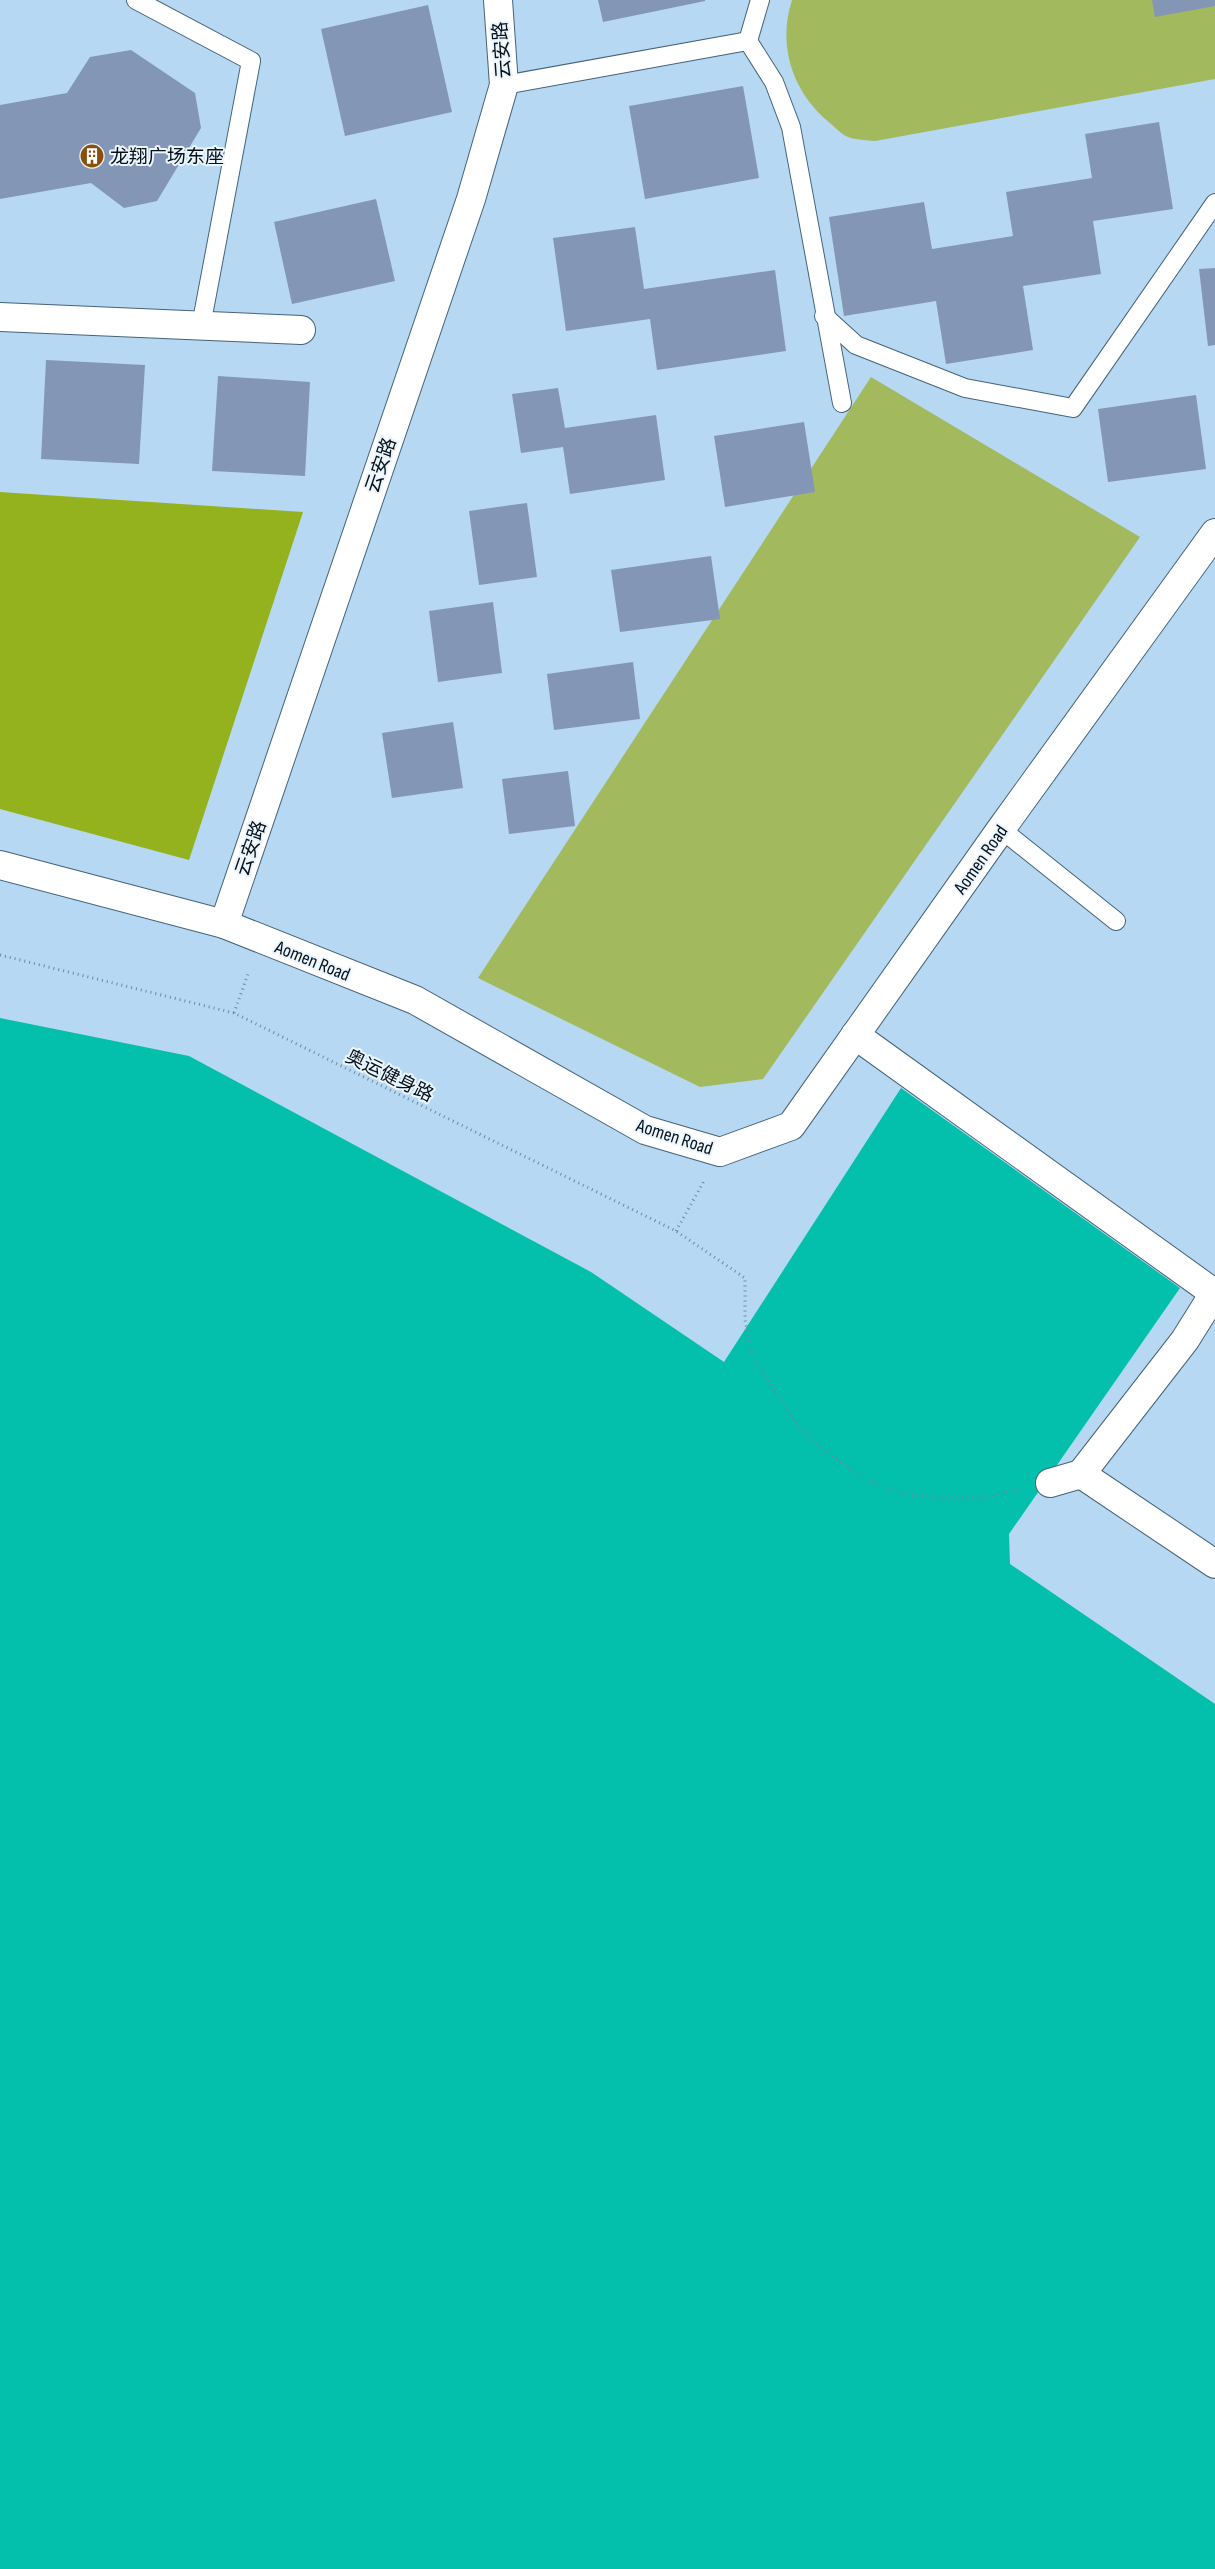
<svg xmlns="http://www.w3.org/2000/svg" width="1215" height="2569" font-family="'Sofia Sans Condensed','Noto Sans SC',sans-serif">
	<rect width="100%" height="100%" fill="#b6d8f2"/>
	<!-- green -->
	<g fill="#a2b95e">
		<path d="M792 0H1152L1215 6V79L875 141C866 140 856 140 848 137 842 135 835 127 830 123 793 93 777 46 792 0Z"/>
		<polygon points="871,377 1140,537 763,1079 700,1087 478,978"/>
	</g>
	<!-- forest -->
	<polygon fill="#94b11e" points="0,492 303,512 189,860 0,809"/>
	<!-- water -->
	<polygon fill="#02c0ab" points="0,1018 189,1056 591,1272 724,1362 901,1088 1180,1288 1009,1534 1010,1564 1215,1704 1215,2569 0,2569"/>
	<!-- building -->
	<g fill="#8496b6">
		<polygon points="598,0 705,0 705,1 603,22"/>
		<polygon points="1152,0 1215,0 1215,6 1155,17"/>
		<polygon points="428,5 452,112 345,136 321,29"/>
		<polygon points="131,50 195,93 201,128 157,201 124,208 91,183 0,199 0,105 67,93 90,57"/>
		<polygon points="743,86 759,178 645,199 629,106"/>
		<polygon points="1159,122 1173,209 1093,221 1101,274 1023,286 1033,350 946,364 936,301 844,316 829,217 924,202 932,249 1013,236 1006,192 1092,178 1085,134"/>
		<polygon points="376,199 395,281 292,304 274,222"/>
		<polygon points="635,227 644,289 775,270 786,351 657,370 650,319 566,331 553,238"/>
		<polygon points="1215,268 1215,345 1208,346 1199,269"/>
		<polygon points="46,360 145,365 139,464 41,459"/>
		<polygon points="218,376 310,382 305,476 212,471"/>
		<polygon points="558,388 565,428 656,415 665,480 570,494 563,447 521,453 512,394"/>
		<polygon points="1196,395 1206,469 1108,482 1098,409"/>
		<polygon points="804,422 815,492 725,507 714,436"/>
		<polygon points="527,503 537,577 479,585 469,511"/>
		<polygon points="711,556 720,619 620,632 611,570"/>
		<polygon points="493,602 502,673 438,682 429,611"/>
		<polygon points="633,662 640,719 554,730 547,674"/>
		<polygon points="453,722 463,788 392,798 382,733"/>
		<polygon points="568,771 575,826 509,834 502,779"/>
	</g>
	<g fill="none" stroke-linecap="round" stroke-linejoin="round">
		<defs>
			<g id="lane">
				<polyline points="136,0 251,61 201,326"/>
				<polyline points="748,41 774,82 791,127 842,403"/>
				<polyline points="504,85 748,41 760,0"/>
				<polyline points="824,316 856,345 965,388 1073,408 1215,203"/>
				<polyline points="1001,829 1116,921"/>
			</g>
			<g id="street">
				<polyline points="0,317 301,330"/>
				<polyline points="0,865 224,924 415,1000 645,1130 720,1152 791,1126 1001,829 1215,533"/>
				<polyline points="224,924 471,199 504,85 498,0"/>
				<polyline points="855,1035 1214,1293"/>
				<polyline points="1081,1474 1185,1340 1215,1292"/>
				<polyline points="1050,1483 1081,1474 1215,1564"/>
			</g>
		</defs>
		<!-- lane casing -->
		<use href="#lane" stroke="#44637a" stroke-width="20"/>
		<!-- street casing -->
		<use href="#street" stroke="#44637a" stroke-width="30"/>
		<!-- path -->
		<g stroke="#70899c" stroke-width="3" stroke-dasharray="1 4" stroke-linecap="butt">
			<polyline points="0,955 234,1013 676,1231 745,1278 745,1320 752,1355 798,1426 826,1452 864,1478 901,1494 942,1498 981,1498 1017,1490"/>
			<polyline points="234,1013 249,971"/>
			<polyline points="676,1231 704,1181"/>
		</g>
		<!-- lane -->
		<use href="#lane" stroke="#fff" stroke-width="18"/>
		<!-- street -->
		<use href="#street" stroke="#fff" stroke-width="28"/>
	</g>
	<!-- icons -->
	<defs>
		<symbol id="building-disc" viewBox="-11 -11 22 22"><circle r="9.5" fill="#8b4f0c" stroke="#ebf5fd"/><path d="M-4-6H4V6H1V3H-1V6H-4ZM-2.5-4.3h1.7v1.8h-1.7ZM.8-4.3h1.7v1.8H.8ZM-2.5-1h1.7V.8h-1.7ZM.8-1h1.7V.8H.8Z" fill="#fff"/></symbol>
	</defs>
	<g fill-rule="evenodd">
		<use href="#building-disc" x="78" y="142" width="28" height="28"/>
	</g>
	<g text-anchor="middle" stroke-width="4" stroke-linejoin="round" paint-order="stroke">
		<!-- street labels -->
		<g font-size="19" fill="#051018" stroke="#ebf5fd">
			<text transform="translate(501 50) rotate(-94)" y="7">云安路</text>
			<text transform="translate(380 465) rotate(-71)" y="7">云安路</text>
			<text transform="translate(250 848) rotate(-71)" y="7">云安路</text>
			<text transform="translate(980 859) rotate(-55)" y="7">Aomen Road</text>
			<text transform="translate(313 960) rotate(22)" y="7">Aomen Road</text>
			<text transform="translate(390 1075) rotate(26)" y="7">奥运健身路</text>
			<text transform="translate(675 1136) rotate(18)" y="7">Aomen Road</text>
		</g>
		<!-- poi labels -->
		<g font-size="19" fill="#051018" stroke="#ebf5fd" text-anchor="start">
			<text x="110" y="163">龙翔广场东座</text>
		</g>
	</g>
</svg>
